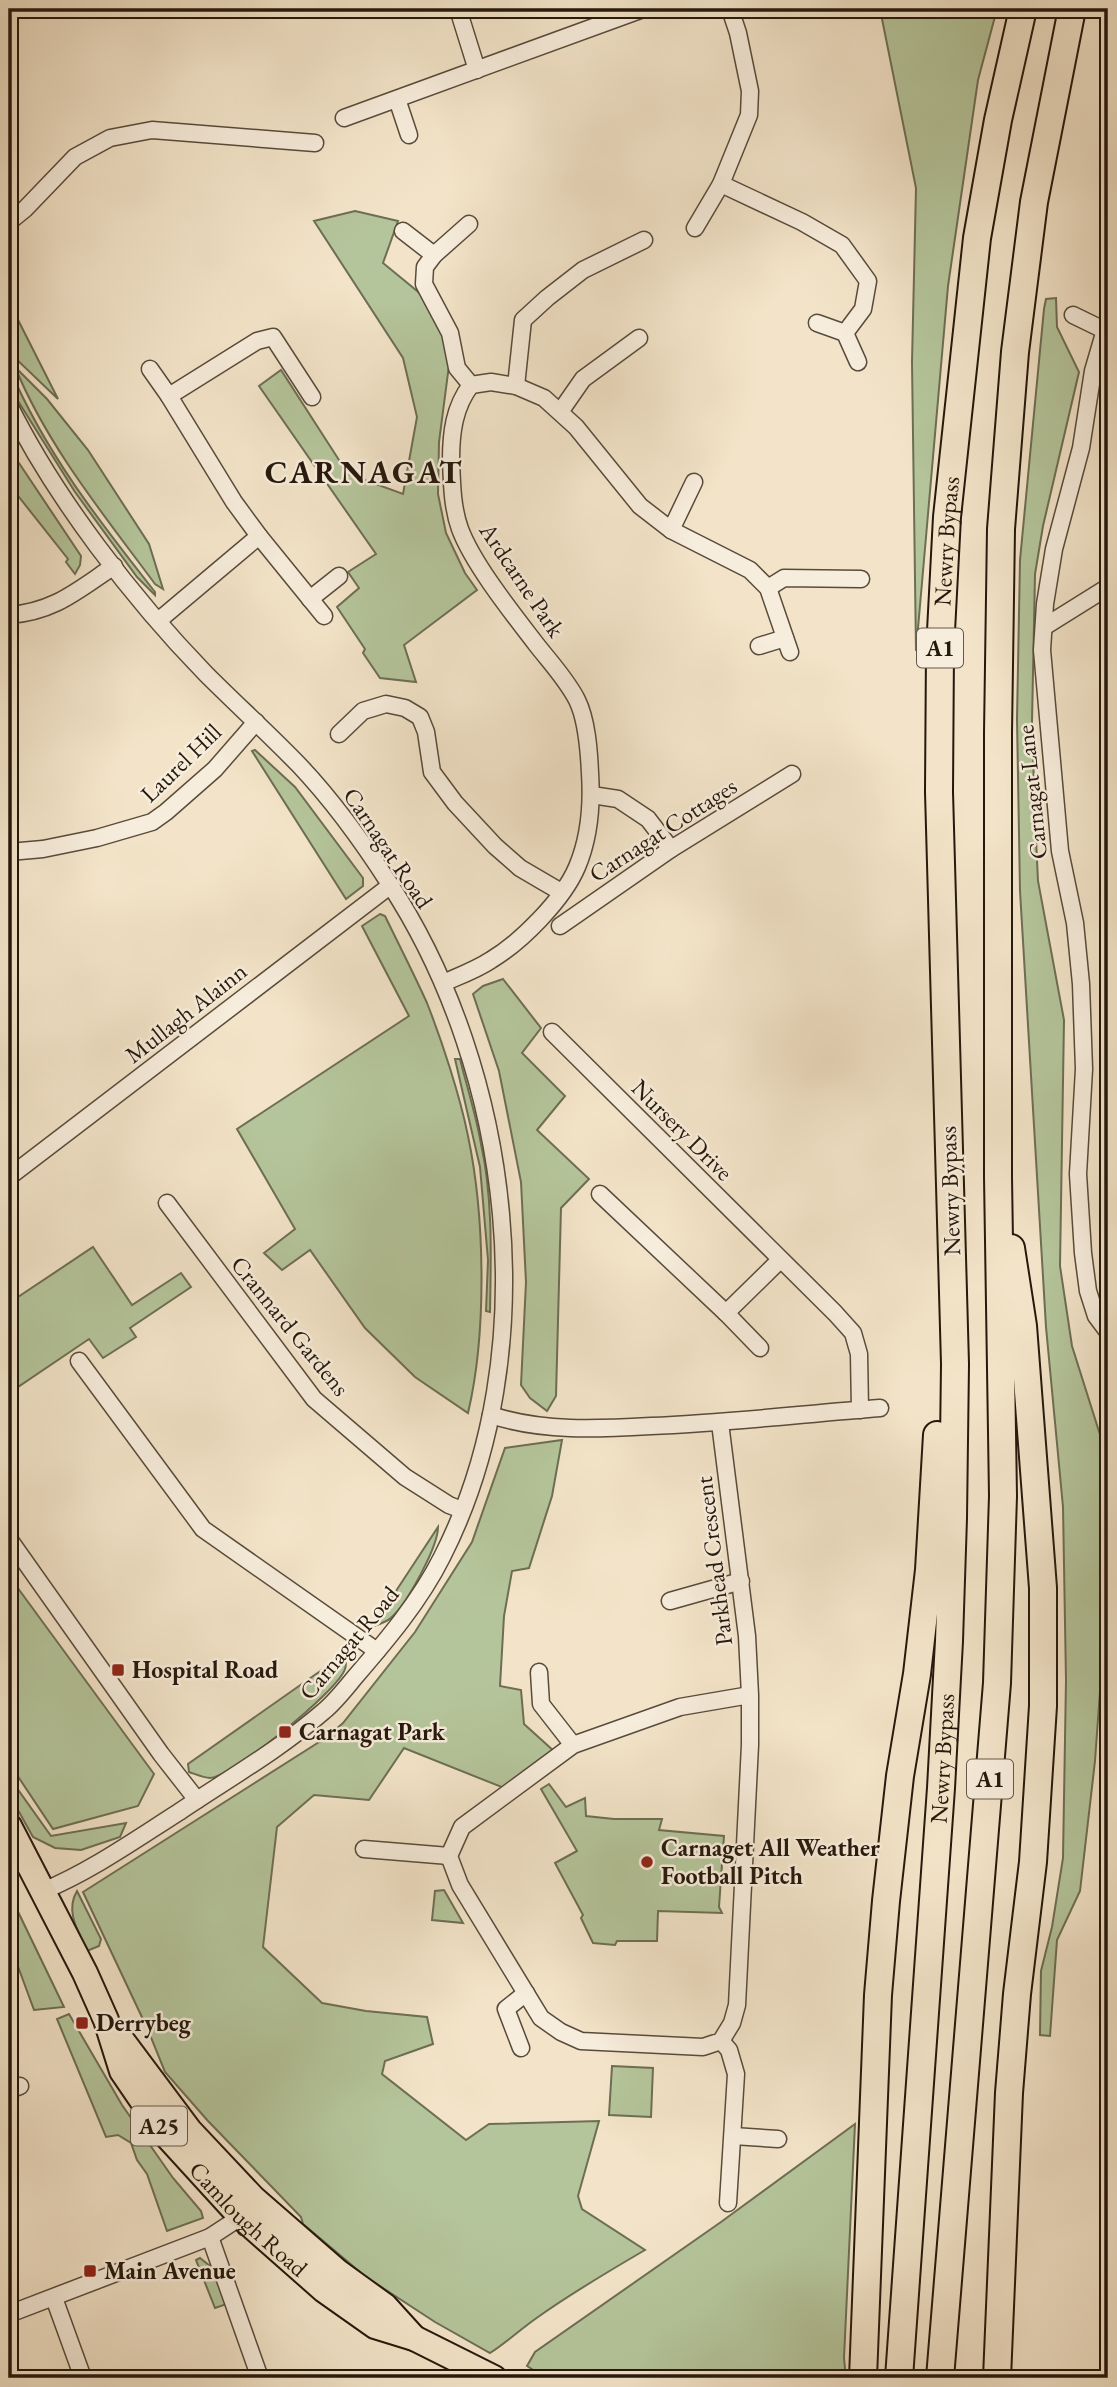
<svg xmlns="http://www.w3.org/2000/svg" width="1117" height="2387" font-family="'EB Garamond',serif">
	<rect width="100%" height="100%" fill="#f3e4c9"/>
	<filter id="stains"><feTurbulence type="fractalNoise" baseFrequency=".00286" numOctaves="4"/><feColorMatrix values="0 0 0 0 .2 0 0 0 0 .09 0 0 0 0 .02 0 0 0 .5 -.17"/></filter>
	<radialGradient id="worn" r=".72"><stop offset=".6" stop-color="#630" stop-opacity="0"/><stop offset="1" stop-color="#630" stop-opacity=".3"/></radialGradient>
	<!-- green -->
	<g fill="#b5c59b" stroke="#6d6e54" stroke-width="2">
		<polygon points="880,9 997,9 978,80 948,286 916,651 912,362 916,188"/>
		<polygon points="355,211 398,221 383,263 428,300 451,350 439,442 438,494 446,533 465,573 477,590 404,645 416,682 380,678 363,653 365,649 337,607 359,588 348,572 376,554 259,386 281,370 348,474 403,494 417,417 403,358 314,221"/>
		<polygon points="1056,298 1057,327 1079,372 1043,526 1035,574 1032,722 1035,817 1038,881 1064,1020 1060,1266 1072,1346 1102,1441 1107,1593 1095,1761 1080,1891 1057,1940 1050,2036 1040,2035 1041,1971 1052,1927 1063,1858 1066,1680 1063,1507 1046,1327 1020,891 1017,719 1020,560 1044,309 1046,299"/>
		<polygon points="9,302 10,304 58,399 14,357 9,348"/>
		<path d="M9 367C44 451 99 521 155 592V595L137 577 75 492 18 401 9 381Z"/>
		<path d="M15 367 47 399 88 450 149 544 163 589 155 584C104 515 48 447 15 367Z"/>
		<polygon points="9,452 19,463 81,556 80,565 75,574 66,562 68,559 15,492 9,489"/>
		<polygon points="255,750 295,787 363,878 363,886 346,899 252,751"/>
		<path d="M380 914 385 916C399 945 414 974 427 1003 442 1041 460 1096 468 1136 485 1217 487 1332 468 1413L415 1377 365 1328 310 1250 282 1270 264 1253 295 1229 237 1129 409 1016 362 926Z"/>
		<polygon points="503,979 541,1028 522,1053 565,1096 537,1130 589,1179 561,1208 556,1396 547,1411 530,1398 521,1385 526,1282 521,1182 499,1071 473,994 483,986"/>
		<path d="M455 1059H460C467 1087 476 1115 481 1144 493 1198 491 1256 490 1312L486 1311 488 1260 480 1167Z"/>
		<polygon points="93,1247 132,1305 181,1273 191,1287 130,1328 136,1337 103,1358 89,1339 9,1393 9,1303"/>
		<path d="M562 1440 552 1496 529 1568 512 1571 504 1616 500 1686 521 1690 524 1724 556 1753 504 1788 404 1748 369 1800 314 1795 277 1827 263 1947 322 2003 366 2011 427 2017 433 2044 385 2061 382 2074 466 2140 489 2124 599 2121 578 2196 582 2209 645 2250C609 2271 573 2292 538 2317 522 2328 507 2342 490 2353L435 2322 366 2277 303 2224 301 2217 208 2121 165 2072 148 2030 83 1892 327 1737 343 1723 415 1632 472 1542 505 1448Z"/>
		<path d="M438 1527C438 1547 408 1601 393 1616 388 1622 380 1624 373 1626Z"/>
		<polygon points="9,1576 154,1774 138,1806 53,1829 9,1763"/>
		<path d="M346 1653C345 1658 347 1665 345 1669 338 1691 233 1776 210 1778 204 1778 195 1774 189 1772L188 1764Z"/>
		<polygon points="9,1777 51,1836 126,1823 120,1837 81,1850 55,1848 33,1837 9,1794"/>
		<polygon points="549,1784 566,1807 585,1798 586,1816 614,1819 662,1819 659,1830 724,1836 719,1907 722,1913 658,1911 657,1941 617,1941 615,1945 593,1943 581,1918 583,1915 555,1863 577,1851 541,1789"/>
		<polygon points="444,1890 463,1923 432,1920 435,1891"/>
		<path d="M77 1891 101 1939 99 1946 87 1951C78 1931 65 1911 77 1891Z"/>
		<polygon points="9,1893 64,2007 34,2010 9,1942"/>
		<polygon points="69,2014 122,2105 173,2178 201,2211 203,2218 167,2231 147,2174 137,2160 131,2143 118,2135 106,2137 57,2019"/>
		<polygon points="612,2066 653,2068 651,2117 609,2115"/>
		<polygon points="855,2124 844,2358 846,2378 546,2378 527,2366 535,2352 721,2222"/>
		<polygon points="200,2258 214,2269 227,2304 215,2308 196,2260"/>
	</g>
	<g fill="none" stroke-linecap="round" stroke-linejoin="round">
		<defs>
			<g id="minor">
				<polyline points="458,9 477,70"/>
				<polyline points="397,99 409,135"/>
				<polyline points="344,118 643,9"/>
				<polyline points="721,184 802,222 842,245 868,281 863,309 845,333"/>
				<polyline points="9,222 25,209 75,157 110,138 152,130 315,143"/>
				<polyline points="469,224 434,255 425,267 424,284 450,333 457,368 471,385"/>
				<polyline points="695,228 721,184 749,115 750,91 738,33 730,9"/>
				<polyline points="403,231 434,255"/>
				<polyline points="1073,315 1108,332"/>
				<polyline points="817,323 845,333 858,362"/>
				<polyline points="1105,330 1093,371 1081,448 1054,549 1045,604 1042,650 1060,851 1075,923 1081,984 1084,1069 1078,1174 1083,1253 1088,1291 1096,1316 1108,1332"/>
				<polyline points="150,369 169,396"/>
				<polyline points="516,386 523,320 547,298 583,270 644,240"/>
				<path d="M9 405C55 498 134 600 206 674 237 705 269 734 299 765 333 801 362 841 389 883 513 1072 546 1353 442 1557 420 1601 387 1640 355 1677 345 1689 335 1702 324 1711 279 1750 228 1779 179 1812 135 1840 91 1871 43 1891"/>
				<polyline points="560,412 583,379 639,338"/>
				<polyline points="671,530 694,482"/>
				<polyline points="259,536 324,616"/>
				<polyline points="768,588 784,578 861,579"/>
				<polyline points="310,599 339,576"/>
				<path d="M9 615C54 612 78 590 114 566"/>
				<polyline points="158,621 259,536 234,502 169,396 257,341 273,337 312,397"/>
				<polyline points="1044,627 1108,587"/>
				<polyline points="759,646 785,638"/>
				<polyline points="339,734 363,711 386,704 405,708 420,717 426,732 432,772 455,803 495,846 520,868 561,892"/>
				<polyline points="592,795 618,799 648,819 671,849"/>
				<polyline points="9,852 43,849 97,838 152,822 166,812 215,769 256,722"/>
				<polyline points="560,926 671,849 792,774"/>
				<path d="M443 983C459 976 476 970 491 960 521 942 563 900 577 867 589 839 592 804 590 773 589 751 587 720 577 700 567 680 550 662 536 644 513 614 473 564 460 529 452 507 452 483 451 460 451 433 454 407 471 385L491 382 516 386 544 398 576 427 640 506 671 530 750 570 768 588 790 652"/>
				<polyline points="552,1032 835,1313 853,1333 859,1354 860,1410"/>
				<polyline points="9,1177 391,885"/>
				<polyline points="600,1194 726,1313 760,1348"/>
				<polyline points="167,1203 314,1399 405,1477 449,1505 462,1510"/>
				<polyline points="726,1313 780,1260"/>
				<polyline points="79,1361 203,1529 377,1651"/>
				<path d="M491 1415C542 1432 598 1429 651 1426 727 1423 803 1414 880 1408"/>
				<polyline points="720,1423 747,1636 750,1695 750,1745 737,2005 732,2023 721,2041 703,2047 581,2041 561,2032 541,2018 460,1885 449,1856 462,1827 573,1745 680,1707 750,1695"/>
				<polyline points="9,1539 161,1754 197,1800"/>
				<polyline points="670,1601 741,1581"/>
				<polyline points="539,1672 541,1704 573,1745"/>
				<polyline points="364,1849 449,1856"/>
				<polyline points="721,2041 729,2050 736,2074 728,2203"/>
				<polyline points="521,2048 506,2009 526,1993"/>
				<polyline points="9,2090 20,2086"/>
				<polyline points="733,2136 778,2139"/>
				<polyline points="210,2237 260,2378"/>
				<polyline points="54,2298 83,2378"/>
				<polyline points="9,2314 210,2237 233,2222 244,2209"/>
			</g>
			<g id="primary">
				<path id="s1" d="M9 1826 85 1973 106 2020 122 2071 165 2134 239 2215 324 2290 375 2326 414 2338 494 2378"/>
				<polyline points="118,2035 189,2130 253,2198 338,2272 385,2306 414,2338"/>
			</g>
			<g id="trunk">
				<polyline points="863,2378 878,1995 886,1901 900,1776 917,1674 929,1570 937,1435"/>
				<path id="s2" d="M899 2378 941 1788 949 1641 953 1518 955 1364 939 792 940 650 947 517 977 238 998 120 1023 9"/>
				<polyline points="940,2378 997,1683 1003,1496 998,1177 998,733 1001,529 1015,352 1034,202 1072,9"/>
				<polyline points="997,2378 1009,2093 1017,1994 1033,1862 1043,1706 1043,1588 1023,1326 1011,1248"/>
			</g>
		</defs>
		<!-- minor casing -->
		<use href="#minor" stroke="#584b3b" stroke-width="19"/>
		<!-- primary casing -->
		<use href="#primary" stroke="#25180c" stroke-width="28"/>
		<!-- trunk casing -->
		<use href="#trunk" stroke="#25180c" stroke-width="30"/>
		<!-- minor -->
		<use href="#minor" stroke="#f7eddc" stroke-width="16"/>
		<!-- primary -->
		<use href="#primary" stroke="#f3e4c9" stroke-width="24"/>
		<!-- trunk -->
		<use href="#trunk" stroke="#f3e4c9" stroke-width="26"/>
	</g>
	<!-- markers -->
	<g fill="#8f2418" stroke="#f7eddc" stroke-width="2.5">
		<rect x="111" y="1663" width="14" height="14" rx="3.5"/>
		<rect x="278" y="1725" width="14" height="14" rx="3.5"/>
		<circle cx="647" cy="1862" r="7"/>
		<rect x="75" y="2016" width="14" height="14" rx="3.5"/>
		<rect x="83" y="2264" width="14" height="14" rx="3.5"/>
	</g>
	<g text-anchor="middle" stroke-width="5" stroke-linejoin="round" paint-order="stroke">
		<!-- shield labels -->
		<g fill="#f7eddc" stroke="#64584a" stroke-width="2">
			<rect x="917" y="628.5" width="46" height="39" rx="5"/>
			<rect x="967" y="1759.5" width="46" height="39" rx="5"/>
			<rect x="131" y="2106.5" width="56" height="39" rx="5"/>
		</g>
		<g font-size="23" font-weight="bold" fill="#25180c">
			<text x="940" y="656">A1</text>
			<text x="990" y="1787">A1</text>
			<text x="159" y="2134">A25</text>
		</g>
		<!-- street labels -->
		<g font-size="24" fill="#25180c" stroke="#f7eddc">
			<text dy="8" stroke="none"><textPath href="#s2" startOffset="1839">Newry Bypass</textPath></text>
			<text transform="translate(522 580) rotate(56)" y="8">Ardcarne Park</text>
			<text transform="translate(181 763) rotate(-44)" y="8">Laurel Hill</text>
			<text transform="translate(1032 792) rotate(-96)" y="8">Carnagat Lane</text>
			<text transform="translate(663 830) rotate(-33)" y="8">Carnagat Cottages</text>
			<text transform="translate(388 848) rotate(56)" y="8">Carnagat Road</text>
			<text transform="translate(186 1013) rotate(-38)" y="8">Mullagh Alainn</text>
			<text transform="translate(682 1130) rotate(45)" y="8">Nursery Drive</text>
			<text transform="translate(950 1191) rotate(-92)" y="8">Newry Bypass</text>
			<text transform="translate(290 1326) rotate(51)" y="8">Crannard Gardens</text>
			<text transform="translate(714 1561) rotate(-97)" y="8">Parkhead Crescent</text>
			<text transform="translate(349 1643) rotate(-50)" y="8">Carnagat Road</text>
			<text dy="8" stroke="none"><textPath href="#s2" startOffset="621">Newry Bypass</textPath></text>
			<text dy="8" stroke="none"><textPath href="#s1" startOffset="466">Camlough Road</textPath></text>
		</g>
		<!-- poi labels -->
		<g font-size="24" font-weight="bold" fill="#25180c" stroke="#f7eddc" text-anchor="start">
			<text x="132" y="1678">Hospital Road</text>
			<text x="299" y="1740">Carnagat Park</text>
			<text x="661" y="1856">Carnaget All Weather<tspan x="661" dy="28">Football Pitch</tspan></text>
			<text x="96" y="2031">Derrybeg</text>
			<text x="104" y="2279">Main Avenue</text>
		</g>
		<!-- district labels -->
		<g font-size="32" font-weight="bold" letter-spacing="2" fill="#25180c" stroke="#f7eddc">
			<text x="364" y="483">CARNAGAT</text>
		</g>
	</g>
	<!-- margin -->
	<rect width="1117" height="2387" fill="none" stroke="#f3e4c9" stroke-width="35"/>
	<rect x="10" y="10" width="1096" height="2366" fill="none" stroke="#25180c" stroke-width="3.5"/>
	<rect x="18" y="18" width="1082" height="2352" fill="none" stroke="#25180c" stroke-width="2"/>
	<rect width="100%" height="100%" filter="url(#stains)"/>
	<rect width="100%" height="100%" fill="url(#worn)"/>
</svg>
